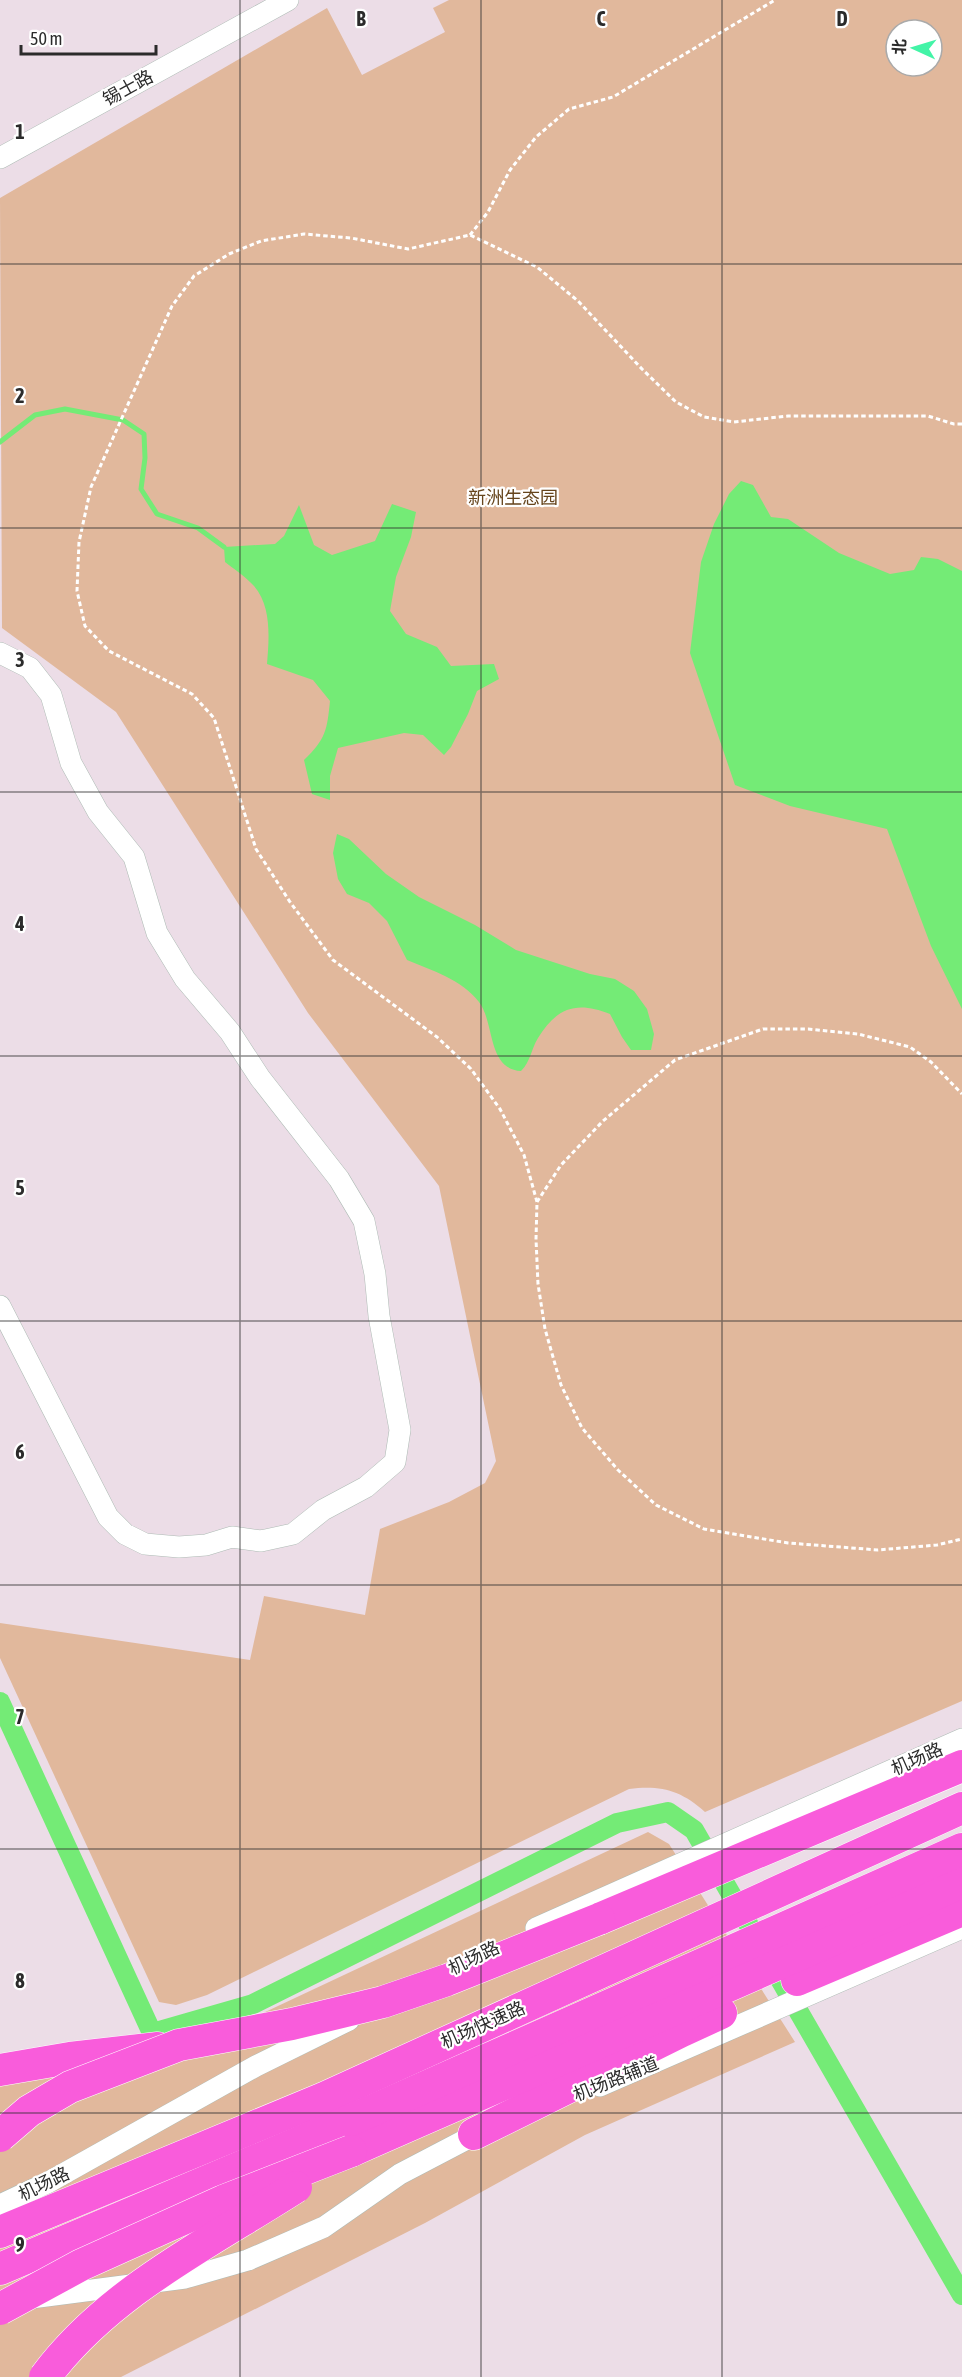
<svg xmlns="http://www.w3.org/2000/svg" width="962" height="2377" font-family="'Asap Condensed','Noto Sans SC',sans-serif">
	<rect width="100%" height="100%" fill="#ecdde7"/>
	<!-- green -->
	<g fill="#e1b89c" fill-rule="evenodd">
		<path d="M449 0H962V1701L705 1812C681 1790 660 1785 629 1789L207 1995 176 2005 159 2002 0 1658V1623L250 1660 264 1596 365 1615 380 1529 449 1502 485 1483 496 1461 439 1186 308 1013 116 712 2 628 0 198 327 8 362 75 445 32 433 8ZM896 30H932V66H896Z"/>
		<polygon points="648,1832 669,1844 795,2042 585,2135 425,2223 121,2377 0,2377 0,2063 142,2070"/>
	</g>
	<!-- water -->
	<g fill="#74eb76">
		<polygon points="741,481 753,485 771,517 788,519 839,553 890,574 914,570 921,557 938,559 962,571 962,1009 931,946 887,829 790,806 735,785 690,653 701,562 714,524 729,494"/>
		<path d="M392 504 416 512 411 537 396 577 390 611 406 634 437 647 451 666 494 664 499 679 477 691 468 714 451 747 444 755 423 735 404 733 338 748 330 776V800L312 794 304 760C326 739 327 730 330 701L313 680 267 664C269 639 272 607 254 586 246 577 234 569 225 562L224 547 275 544 284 536 299 505 314 545 332 555 375 541Z"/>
		<path d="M337 834 349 839 386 874 419 897 475 925 516 950 590 974 615 979 634 991 647 1009 654 1034 651 1050H631L622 1037 610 1014C577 1001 557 1007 538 1038 531 1049 531 1061 521 1071 487 1069 495 1023 479 1002 461 979 433 971 407 960L387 921 369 903 347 894 338 879 333 853Z"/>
	</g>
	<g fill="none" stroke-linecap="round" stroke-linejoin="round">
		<!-- stream -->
		<polyline stroke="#74eb76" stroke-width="5" points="0,442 35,415 65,409 123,420 144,434 145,458 141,489 157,514 198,528 224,547"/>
		<!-- canal -->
		<polyline stroke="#74eb76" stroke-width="20" points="0,1702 152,2033 253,2004 617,1823 668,1812 694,1830 962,2295"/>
		<defs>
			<g id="minor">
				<polyline points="0,158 288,0"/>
				<polyline points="0,653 30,668 51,695 71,763 98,812 134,857 157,933 185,979 230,1032 260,1078 339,1179 364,1221 375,1274 379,1316 400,1430 395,1462 366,1487 323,1510 293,1534 261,1541 232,1537 206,1545 179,1547 145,1544 125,1534 108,1517 0,1306"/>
				<polyline points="536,1928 962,1739"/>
				<polyline points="600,2086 962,1928"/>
				<polyline points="0,2205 47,2183 256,2066 349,2020"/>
				<polyline points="31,2298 185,2278 248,2260 324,2227 400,2174 486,2129"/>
			</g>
			<g id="highway">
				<polyline points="599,1919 962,1766"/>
				<polyline points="797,1980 962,1910"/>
				<polyline points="0,2070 70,2058 158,2048"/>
				<polyline points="474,2134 682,2031 721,2013"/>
				<path d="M351 2151C555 2061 759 1974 962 1882"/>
				<polyline points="0,2232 324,2098 962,1808"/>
				<polyline points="0,2269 335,2127 962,1849"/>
			</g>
		</defs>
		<!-- minor casing -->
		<use href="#minor" stroke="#aebbb5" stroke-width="22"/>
		<!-- highway casing -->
		<use href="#highway" stroke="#fff" stroke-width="33"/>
		<!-- path -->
		<g stroke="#fff" stroke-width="3" stroke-dasharray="4.5 3" stroke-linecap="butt">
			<polyline points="470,235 488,212 510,170 536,137 569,109 613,97 775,0"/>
			<polyline points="962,424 954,424 928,416 788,416 734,422 704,417 676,402 642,369 578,301 537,267 470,235 408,249 351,238 304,234 261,241 229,254 194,276 172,306 91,487 79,542 77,591 85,626 109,651 192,694 214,718 256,849 290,902 333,960 437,1037 471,1069 500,1109 524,1155 537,1202 536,1239 538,1284 545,1329 561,1385 582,1428 618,1470 656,1505 704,1529 788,1543 878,1550 937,1545 962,1539"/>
			<polyline points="537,1202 561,1165 603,1121 675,1060 763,1029 808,1029 858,1034 910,1047 931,1062 962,1094"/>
		</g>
		<!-- minor -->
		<use href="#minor" stroke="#fff" stroke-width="21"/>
		<!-- highway -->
		<use href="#highway" stroke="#f95cdb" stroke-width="32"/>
		<defs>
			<g id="highway-bridge">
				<polyline points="0,2136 29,2111 70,2087 179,2045 292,2024 383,2002 447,1980 599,1919"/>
				<polyline points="0,2309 81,2265 223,2201 351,2151"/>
				<path d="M45 2377C108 2292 209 2243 296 2187"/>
			</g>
		</defs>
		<!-- highway-bridge casing -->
		<use href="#highway-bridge" stroke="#fff" stroke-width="33" stroke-linecap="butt"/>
		<!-- highway-bridge -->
		<use href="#highway-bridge" stroke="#f95cdb" stroke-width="32"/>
	</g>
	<!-- grid -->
	<path fill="none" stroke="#2b2b2b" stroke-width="1.5" stroke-opacity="0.55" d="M240 0V2377M481 0V2377M722 0V2377M0 264H962M0 528H962M0 792H962M0 1056H962M0 1321H962M0 1585H962M0 1849H962M0 2113H962"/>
	<g text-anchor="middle" stroke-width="4.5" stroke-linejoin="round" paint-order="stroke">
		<!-- street labels -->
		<g font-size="18" fill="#2b2b2b" stroke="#fff">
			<text transform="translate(128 88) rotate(-29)" y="6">锡士路</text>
			<text transform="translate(917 1759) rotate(-24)" y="6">机场路</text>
			<text transform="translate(474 1958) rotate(-26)" y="6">机场路</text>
			<text transform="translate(483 2025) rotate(-24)" y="6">机场快速路</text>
			<text transform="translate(616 2079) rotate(-22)" y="6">机场路辅道</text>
			<text transform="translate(44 2184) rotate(-26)" y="6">机场路</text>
		</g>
		<!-- park labels -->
		<g font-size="18" fill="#66451d" stroke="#fff">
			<text x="513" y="504">新洲生态园</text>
		</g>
	</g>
	<g font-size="20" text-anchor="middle" font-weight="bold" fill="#2b2b2b" stroke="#fff" stroke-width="4.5" stroke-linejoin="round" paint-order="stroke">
		<text x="361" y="26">B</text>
		<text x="601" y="26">C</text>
		<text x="842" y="26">D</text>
		<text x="20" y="139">1</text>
		<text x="20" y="403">2</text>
		<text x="20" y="667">3</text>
		<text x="20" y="931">4</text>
		<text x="20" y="1195">5</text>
		<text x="20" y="1459">6</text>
		<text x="20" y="1724">7</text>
		<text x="20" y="1988">8</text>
		<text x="20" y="2252">9</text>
	</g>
	<!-- north arrow -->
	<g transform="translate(914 48) rotate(274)"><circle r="28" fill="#ffffff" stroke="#aaaaaa" stroke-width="1.5"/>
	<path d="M0-4.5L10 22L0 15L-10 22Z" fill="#43f4a7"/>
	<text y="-9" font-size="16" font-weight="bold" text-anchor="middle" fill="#2b2b2b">北</text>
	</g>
	<!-- scale -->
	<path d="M21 45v9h135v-9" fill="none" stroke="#2b2b2b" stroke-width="3"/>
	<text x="30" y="45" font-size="18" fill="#2b2b2b" stroke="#ffffff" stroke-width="4.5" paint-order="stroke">50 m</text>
</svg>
